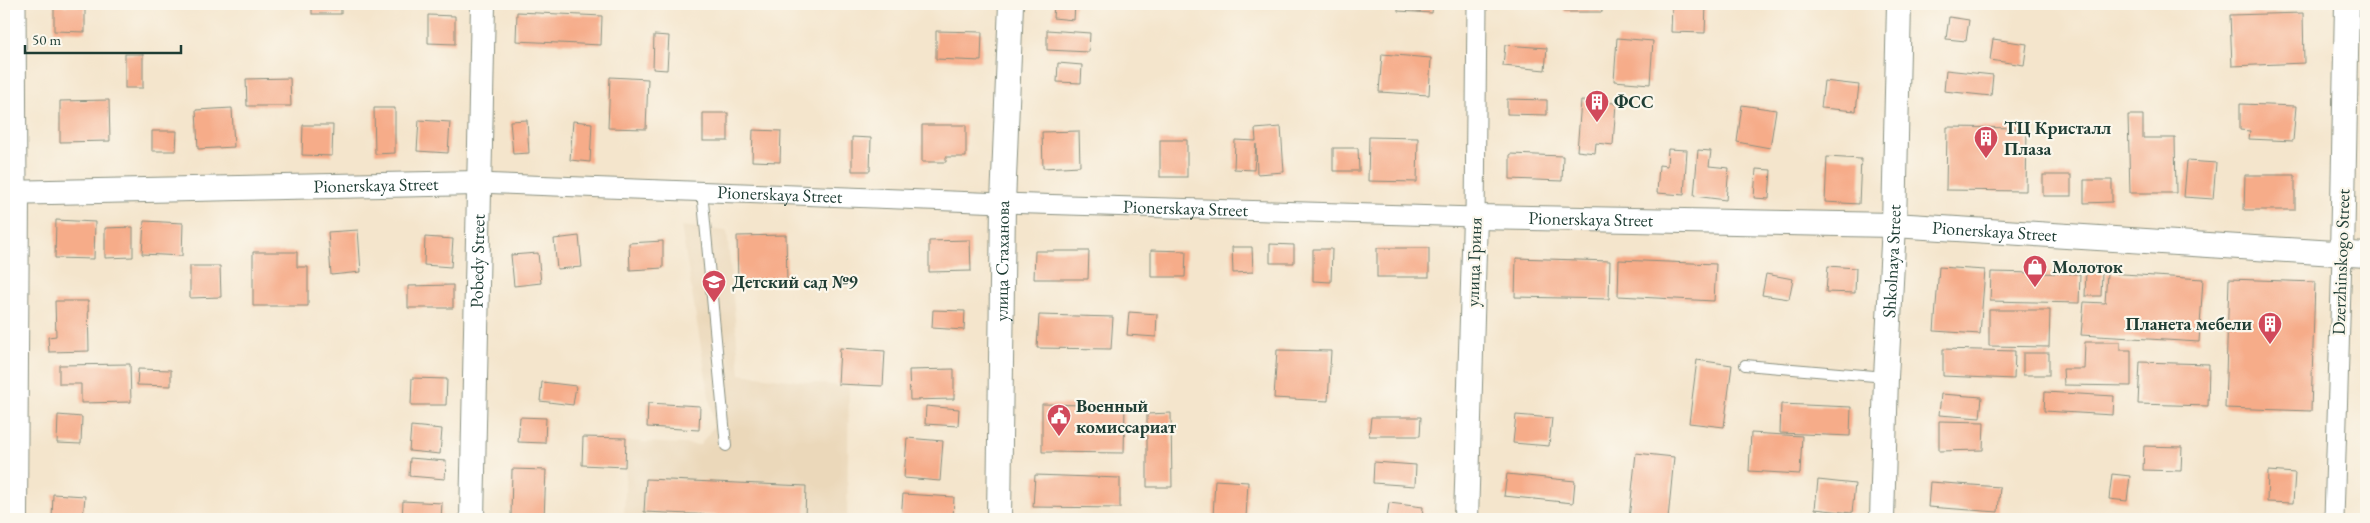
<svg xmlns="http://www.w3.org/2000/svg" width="2370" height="523" font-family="'EB Garamond',serif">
	<rect width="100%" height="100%" fill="#fbf7ec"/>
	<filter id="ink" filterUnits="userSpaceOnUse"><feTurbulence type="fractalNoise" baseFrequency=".02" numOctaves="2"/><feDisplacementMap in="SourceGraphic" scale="10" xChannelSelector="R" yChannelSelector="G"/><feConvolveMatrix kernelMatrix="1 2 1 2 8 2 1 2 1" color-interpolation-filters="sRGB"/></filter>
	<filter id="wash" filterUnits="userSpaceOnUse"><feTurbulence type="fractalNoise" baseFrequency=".0096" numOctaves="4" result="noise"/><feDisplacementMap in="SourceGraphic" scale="20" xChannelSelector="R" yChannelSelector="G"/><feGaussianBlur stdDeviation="1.12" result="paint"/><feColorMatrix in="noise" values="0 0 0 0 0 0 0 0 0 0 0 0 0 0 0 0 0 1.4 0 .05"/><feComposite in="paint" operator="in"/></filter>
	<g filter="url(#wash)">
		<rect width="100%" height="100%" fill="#f4e5cc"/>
		<!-- built -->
		<polygon fill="#ebd8ba" points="681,226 727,231 740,374 849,387 847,519 624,519 627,441 700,445 714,426"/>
		<g id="blocks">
			<!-- building -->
			<g fill="#f6ac89">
				<rect x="312" y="4" width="29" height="10"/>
				<polygon points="1054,4 1075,4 1074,20 1053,18"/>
				<polygon points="1398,4 1433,4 1432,13 1398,11"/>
				<rect x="1564" y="4" width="38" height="8"/>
				<polygon points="1672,4 1706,4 1705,33 1671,32"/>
				<rect x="1948" y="4" width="35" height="2"/>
				<polygon points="54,6 85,6 85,32 54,31"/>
				<polygon points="517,12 602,16 601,45 516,41"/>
				<polygon points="2303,13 2304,63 2232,66 2230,15"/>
				<polygon points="428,15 455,16 455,44 428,43"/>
				<polygon points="1949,17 1969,20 1966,41 1946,39"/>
				<polygon points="1047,30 1090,33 1089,52 1047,50"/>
				<polygon points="936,31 982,32 981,61 936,59"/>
				<polygon points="654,35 669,36 667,70 653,69"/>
				<polygon points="1617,38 1653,41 1650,84 1614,81"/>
				<polygon points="1993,39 2027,44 2024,65 1990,60"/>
				<polygon points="1505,45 1547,48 1545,70 1503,66"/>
				<rect x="125" y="54" width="18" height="34"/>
				<polygon points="1382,54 1431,58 1429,95 1379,92"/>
				<polygon points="1058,63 1082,65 1081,83 1057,82"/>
				<polygon points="1946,70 1993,75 1991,96 1944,91"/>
				<polygon points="610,77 648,79 646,129 608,128"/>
				<polygon points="290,78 291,106 247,106 246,79"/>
				<polygon points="1824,81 1859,85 1856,111 1821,108"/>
				<polygon points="1507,99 1547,100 1547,115 1507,114"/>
				<polygon points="109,100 110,141 60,142 60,101"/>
				<polygon points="1581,101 1616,103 1613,145 1596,143 1595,153 1577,151"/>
				<polygon points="2240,104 2296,106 2293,141 2249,139 2250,131 2240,130"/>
				<polygon points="1742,105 1776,110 1770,148 1737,142"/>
				<polygon points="232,108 234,147 198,149 196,110"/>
				<polygon points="374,108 395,108 395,153 375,154"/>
				<rect x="703" y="113" width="25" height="28"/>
				<polygon points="2128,115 2143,115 2143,138 2175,138 2176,193 2130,193"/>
				<polygon points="419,120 450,122 448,153 417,151"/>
				<polygon points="527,120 529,153 513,154 510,121"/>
				<polygon points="573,121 592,123 590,162 570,160"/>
				<polygon points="303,125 333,125 332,156 302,155"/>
				<polygon points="922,125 966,125 966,157 946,157 946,162 922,162"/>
				<polygon points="1281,127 1284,172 1257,174 1256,144 1254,170 1234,169 1235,140 1256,141 1255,129"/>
				<polygon points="1947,127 2027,128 2026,191 1946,190"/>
				<polygon points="753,130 781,131 780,162 752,161"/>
				<polygon points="152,131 177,131 176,151 152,151"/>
				<polygon points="1079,131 1080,166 1043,168 1042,132"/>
				<polygon points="852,137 871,138 870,171 852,171"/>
				<polygon points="1369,137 1418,138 1417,182 1368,181"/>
				<rect x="1160" y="140" width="27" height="37"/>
				<polygon points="1333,148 1358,148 1359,171 1333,171"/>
				<polygon points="1668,149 1687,150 1684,195 1657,193 1659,165 1667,166"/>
				<polygon points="1698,150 1711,151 1709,166 1729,168 1726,200 1694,196"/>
				<polygon points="1510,154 1563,156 1562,181 1510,179"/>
				<polygon points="1827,157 1861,159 1859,204 1825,202"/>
				<polygon points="2187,161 2216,163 2213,199 2184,197"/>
				<polygon points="1756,169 1771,170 1769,199 1754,198"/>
				<rect x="2043" y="175" width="28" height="21"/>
				<polygon points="2245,175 2295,175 2295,210 2244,210"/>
				<polygon points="2084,180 2112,180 2112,202 2084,203"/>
				<polygon points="56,220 95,222 94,259 55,258"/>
				<polygon points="144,221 183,223 182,256 142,254"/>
				<polygon points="133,227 133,257 105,258 105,228"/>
				<polygon points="358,230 361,272 331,275 328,232"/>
				<polygon points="786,235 787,284 738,285 737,236"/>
				<polygon points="579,236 582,267 557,269 554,239"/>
				<polygon points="425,237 453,239 451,267 424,265"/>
				<polygon points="970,240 971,271 929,272 929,241"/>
				<polygon points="663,241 663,268 630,270 629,243"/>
				<polygon points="1270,244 1294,245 1294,263 1270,263"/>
				<polygon points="1232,247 1252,247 1253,272 1233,273"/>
				<rect x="1377" y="248" width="52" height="29"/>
				<polygon points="1313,249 1332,249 1331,282 1313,281"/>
				<polygon points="1151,250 1186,251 1185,277 1151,277"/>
				<polygon points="1035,251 1089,251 1088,279 1034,279"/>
				<polygon points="253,252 297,252 297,267 308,267 308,306 253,306"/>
				<polygon points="538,253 541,283 514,286 511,255"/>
				<polygon points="1516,258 1610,261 1609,299 1515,297"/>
				<polygon points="1619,260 1716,264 1714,301 1618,296"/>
				<polygon points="190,266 220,266 221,297 190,298"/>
				<polygon points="1828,266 1856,268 1855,293 1826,292"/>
				<polygon points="1939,267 1985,270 1980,334 1934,331"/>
				<polygon points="2086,271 2102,272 2101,296 2085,296"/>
				<polygon points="1991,272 2080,274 2079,303 1990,301"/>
				<polygon points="2107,273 2203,279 2199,342 2081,335 2084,302 2105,303"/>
				<polygon points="1766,274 1793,279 1789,299 1762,295"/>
				<polygon points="2229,279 2315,282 2311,411 2225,408"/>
				<polygon points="453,285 453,308 408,308 408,286"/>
				<polygon points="55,301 88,301 89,351 49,352 48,337 56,336"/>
				<polygon points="933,310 965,311 964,330 932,328"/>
				<polygon points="1989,310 2050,310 2049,347 1989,346"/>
				<polygon points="1129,312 1157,314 1156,337 1127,335"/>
				<polygon points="1039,315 1113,317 1111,349 1037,348"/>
				<polygon points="2085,342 2120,342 2120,350 2131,350 2131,386 2064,385 2063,369 2084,369"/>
				<polygon points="840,348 885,351 883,386 838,384"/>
				<polygon points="1943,349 2015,351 2014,379 1943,376"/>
				<polygon points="1277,350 1331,351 1328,401 1274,398"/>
				<rect x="2023" y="353" width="26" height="22"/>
				<polygon points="1697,360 1732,365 1724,427 1689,423"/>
				<polygon points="2140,362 2209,364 2208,406 2138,404"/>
				<polygon points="130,364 131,402 81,403 81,384 59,384 59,365"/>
				<polygon points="138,369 171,370 171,386 137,385"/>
				<polygon points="954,369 954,399 910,400 909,370"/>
				<polygon points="412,378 447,379 446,405 411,405"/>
				<polygon points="542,382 576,386 573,405 540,401"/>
				<polygon points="2045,392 2114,396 2113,415 2044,411"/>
				<polygon points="1941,394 1982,397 1980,418 1939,415"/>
				<polygon points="648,403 700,406 699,430 647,427"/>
				<polygon points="1042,404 1125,406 1124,453 1042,452"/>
				<polygon points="1781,404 1851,407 1850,436 1780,433"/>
				<polygon points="926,406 959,409 958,426 925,424"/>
				<polygon points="1171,413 1172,487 1147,487 1147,414"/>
				<polygon points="58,415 82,417 81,444 57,443"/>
				<polygon points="1516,415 1552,418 1549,446 1513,443"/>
				<polygon points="520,417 546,418 545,443 518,442"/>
				<polygon points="1371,417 1421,417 1420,436 1369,436"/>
				<polygon points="1939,421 1984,422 1983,450 1939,451"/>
				<polygon points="411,426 442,429 440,454 409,451"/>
				<polygon points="1751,433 1802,436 1800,474 1749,471"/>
				<polygon points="583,437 626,438 625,467 582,465"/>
				<polygon points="907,438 943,441 940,481 904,478"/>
				<polygon points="2144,446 2182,447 2181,471 2143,470"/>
				<polygon points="1636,453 1674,457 1668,519 1629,519"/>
				<polygon points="410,458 446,461 445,479 409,476"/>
				<polygon points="1374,462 1416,465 1415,486 1373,483"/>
				<polygon points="512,469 546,470 544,519 511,518"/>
				<polygon points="2268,471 2295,473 2293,503 2267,502"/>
				<polygon points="1507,474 1575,481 1573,503 1504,496"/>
				<polygon points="2112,474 2130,476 2127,501 2109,499"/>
				<polygon points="1035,475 1120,478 1120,508 1033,507"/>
				<polygon points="646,479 806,486 805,519 644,512"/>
				<polygon points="1215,480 1248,482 1246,518 1213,517"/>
				<polygon points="1818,480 1855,484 1852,513 1815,509"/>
				<polygon points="1930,482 2000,487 1998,512 1928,507"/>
				<polygon points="53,494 85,496 83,519 52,519"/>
				<polygon points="903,494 954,497 953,519 901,519"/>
				<polygon points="403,501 442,503 441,519 402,519"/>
				<polygon points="1389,503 1423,507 1422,519 1387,519"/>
			</g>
		</g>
	</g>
	<g filter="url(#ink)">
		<use href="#blocks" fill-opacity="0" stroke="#8a9180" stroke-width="1"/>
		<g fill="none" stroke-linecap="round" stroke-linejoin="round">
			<defs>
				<g id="service">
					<polyline points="702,191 726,446"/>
					<polyline points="1745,365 1886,377"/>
				</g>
				<g id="minor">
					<polyline points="16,4 17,193"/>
					<path id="s1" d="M478 183 1003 203 1475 217 1477 4"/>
					<polyline points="2334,519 2342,255"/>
				</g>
				<g id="tertiary">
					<path id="s2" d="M4 193 478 183"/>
					<polyline points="2342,255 2347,4"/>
					<polyline points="15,519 17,193"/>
					<path id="s3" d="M472 519 483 4"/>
					<path id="s4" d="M999 519 1003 203 1011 4"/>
					<path id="s5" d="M1466 519 1475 217 1894 225 2366 255"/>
					<path id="s6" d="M1882 519 1886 377 1894 225 1899 4"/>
				</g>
			</defs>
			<!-- service casing -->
			<use href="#service" stroke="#8a9180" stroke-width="12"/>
			<!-- minor casing -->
			<use href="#minor" stroke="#8a9180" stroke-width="21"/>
			<!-- tertiary casing -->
			<use href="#tertiary" stroke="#8a9180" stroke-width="26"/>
			<!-- service -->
			<use href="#service" stroke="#fff" stroke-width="10"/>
			<!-- minor -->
			<use href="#minor" stroke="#fff" stroke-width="19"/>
			<!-- tertiary -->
			<use href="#tertiary" stroke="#fff" stroke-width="24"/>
		</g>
	</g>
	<!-- icons -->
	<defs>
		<symbol id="building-pin" viewBox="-11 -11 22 30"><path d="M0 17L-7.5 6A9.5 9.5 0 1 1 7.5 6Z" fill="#d1495b" stroke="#fbf7ec"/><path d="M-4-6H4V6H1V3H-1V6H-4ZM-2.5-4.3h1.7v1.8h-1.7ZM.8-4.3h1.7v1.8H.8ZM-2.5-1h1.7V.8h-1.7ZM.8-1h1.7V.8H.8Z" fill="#fff"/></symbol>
		<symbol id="shop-pin" viewBox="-11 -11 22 30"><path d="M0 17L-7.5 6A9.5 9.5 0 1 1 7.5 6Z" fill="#d1495b" stroke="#fbf7ec"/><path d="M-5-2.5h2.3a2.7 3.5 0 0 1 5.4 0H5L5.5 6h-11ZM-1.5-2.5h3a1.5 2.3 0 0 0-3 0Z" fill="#fff"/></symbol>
		<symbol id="school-pin" viewBox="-11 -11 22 30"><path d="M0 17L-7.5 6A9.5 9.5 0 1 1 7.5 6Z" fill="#d1495b" stroke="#fbf7ec"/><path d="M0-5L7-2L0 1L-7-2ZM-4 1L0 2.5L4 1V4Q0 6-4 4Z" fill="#fff"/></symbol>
		<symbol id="civic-pin" viewBox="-11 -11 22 30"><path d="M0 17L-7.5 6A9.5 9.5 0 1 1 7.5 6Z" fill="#d1495b" stroke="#fbf7ec"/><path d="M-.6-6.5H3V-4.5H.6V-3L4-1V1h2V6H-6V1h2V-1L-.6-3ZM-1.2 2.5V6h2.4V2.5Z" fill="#fff"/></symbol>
	</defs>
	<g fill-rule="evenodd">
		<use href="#building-pin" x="1583" y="88" width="28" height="38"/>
		<use href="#building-pin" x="1972" y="124" width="28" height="38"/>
		<use href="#shop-pin" x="2021" y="253" width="28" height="38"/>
		<use href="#school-pin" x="700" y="268" width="28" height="38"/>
		<use href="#building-pin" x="2256" y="310" width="28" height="38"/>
		<use href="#civic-pin" x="1045" y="402" width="28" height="38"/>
	</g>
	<g text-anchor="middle" stroke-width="4.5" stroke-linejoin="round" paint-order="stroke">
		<!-- poi labels -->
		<g font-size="18" font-weight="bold" fill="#1f3d34" stroke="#fbf7ec" text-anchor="start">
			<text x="1614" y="108">ФСС</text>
			<text x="2004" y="134">ТЦ Кристалл<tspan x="2004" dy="21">Плаза</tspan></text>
			<text x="2052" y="273">Молоток</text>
			<text x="732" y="288">Детский сад №9</text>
			<text x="2252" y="330" text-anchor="end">Планета мебели</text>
			<text x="1076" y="412">Военный<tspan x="1076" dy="21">комиссариат</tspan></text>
		</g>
		<!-- street labels -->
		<g font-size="18" fill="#1f3d34" stroke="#fbf7ec">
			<text dy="6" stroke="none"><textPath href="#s2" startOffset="372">Pionerskaya Street</textPath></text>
			<text dy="6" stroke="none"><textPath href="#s1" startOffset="302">Pionerskaya Street</textPath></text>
			<text dy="6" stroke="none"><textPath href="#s1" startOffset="708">Pionerskaya Street</textPath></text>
			<text dy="6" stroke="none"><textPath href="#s5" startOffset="418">Pionerskaya Street</textPath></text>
			<text dy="6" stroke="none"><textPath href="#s5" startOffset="822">Pionerskaya Street</textPath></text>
			<text dy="6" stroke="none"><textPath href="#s3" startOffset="258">Pobedy Street</textPath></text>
			<text dy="6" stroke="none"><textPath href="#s4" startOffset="258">улица Стаханова</textPath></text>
			<text transform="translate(1474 262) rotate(-88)" y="6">улица Гриня</text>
			<text dy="6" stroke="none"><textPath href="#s6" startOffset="258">Shkolnaya Street</textPath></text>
			<text transform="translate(2341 262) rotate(-88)" y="6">Dzerzhinskogo Street</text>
		</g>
	</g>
	<!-- margin -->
	<rect width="2370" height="523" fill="none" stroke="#fbf7ec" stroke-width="20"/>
	<!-- scale -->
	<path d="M25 45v8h156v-8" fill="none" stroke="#1f3d34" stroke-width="2.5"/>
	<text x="32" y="45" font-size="15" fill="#1f3d34" stroke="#fbf7ec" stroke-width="4" paint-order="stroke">50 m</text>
</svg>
